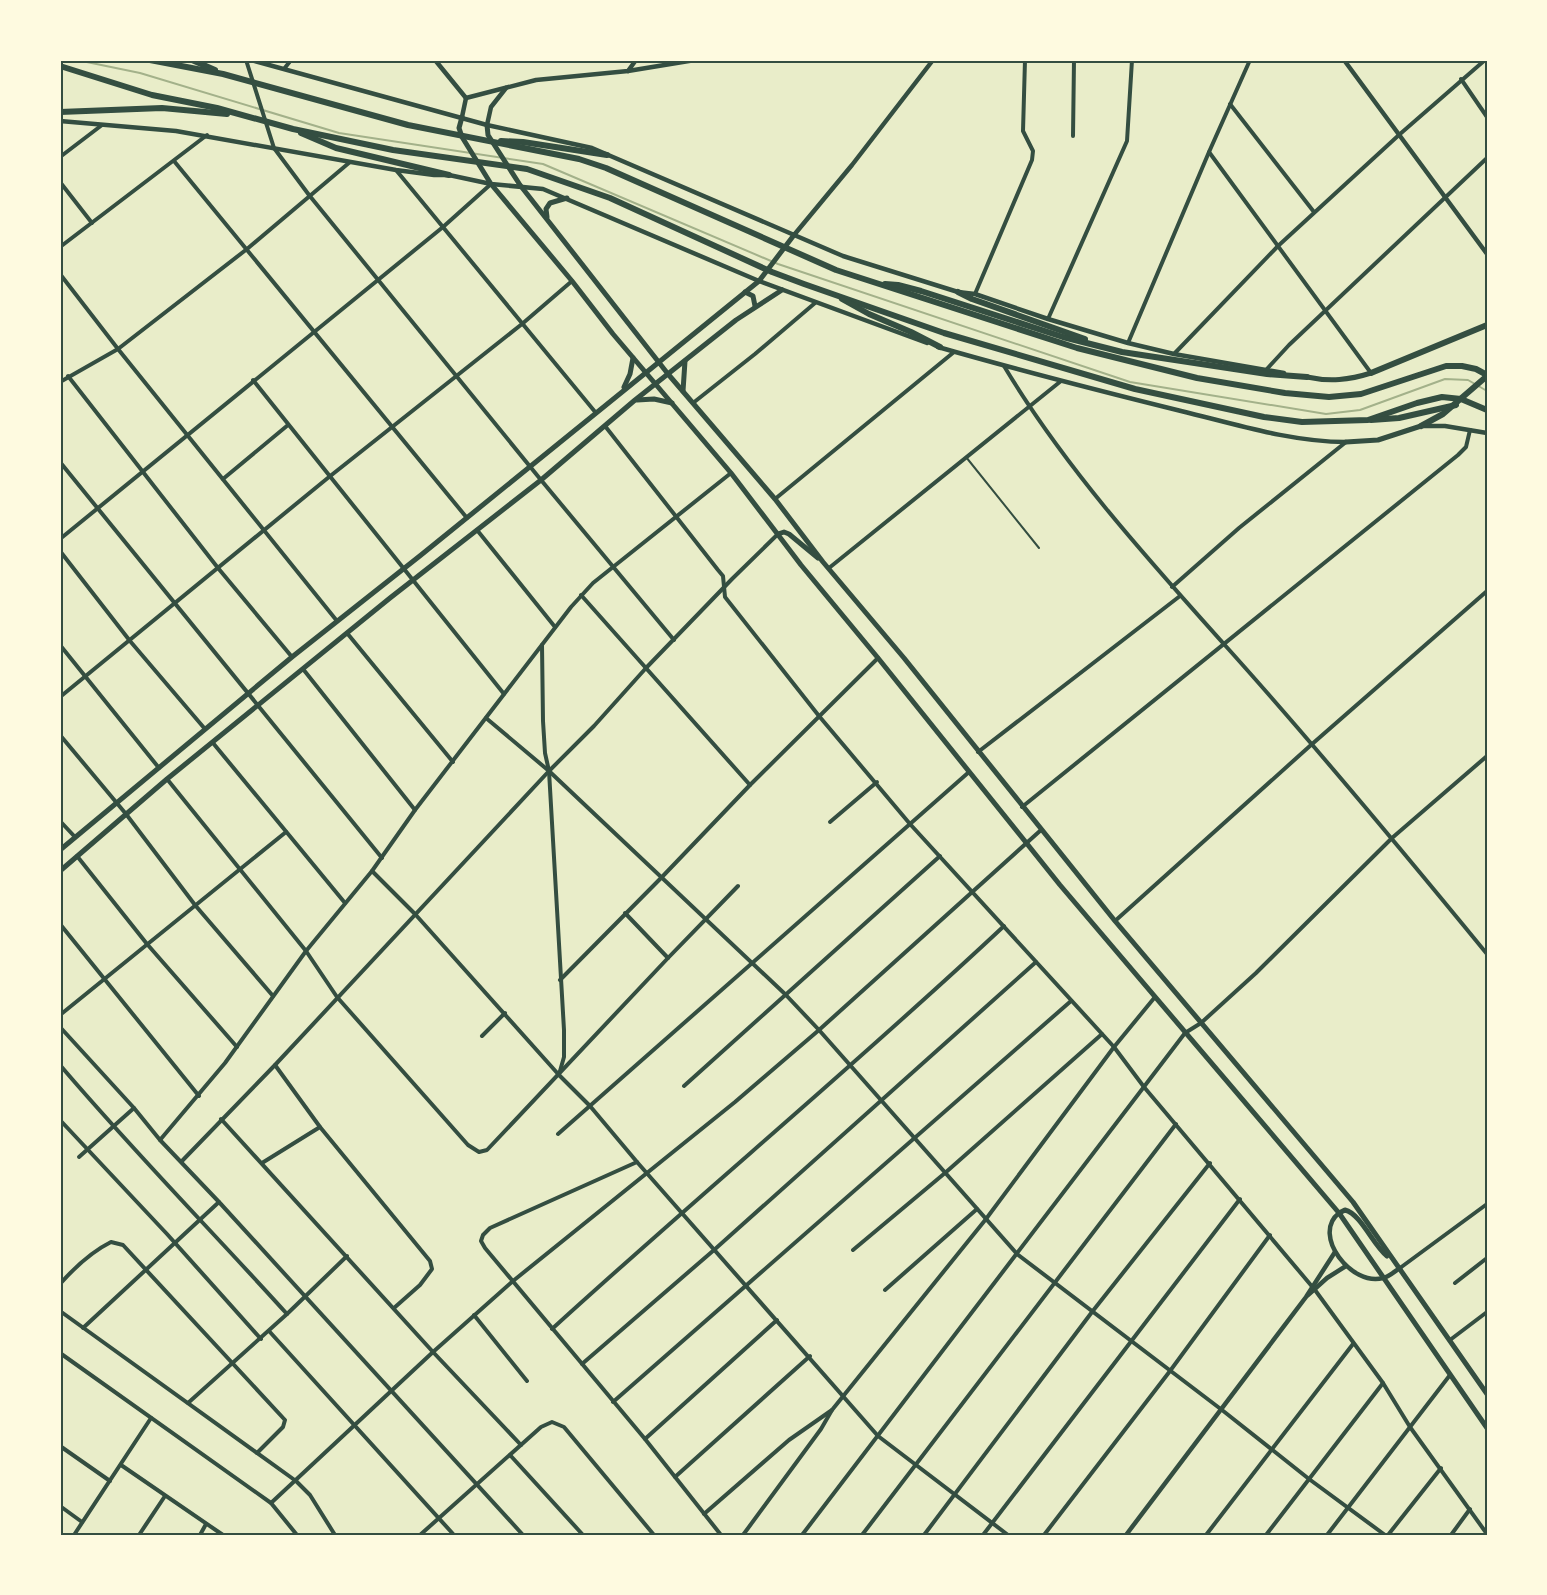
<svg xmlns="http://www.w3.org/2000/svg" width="1547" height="1595" font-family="'Titillium Web',sans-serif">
	<rect width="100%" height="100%" fill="#e9edc9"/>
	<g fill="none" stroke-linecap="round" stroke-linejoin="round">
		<!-- stream -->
		<polyline stroke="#a3b18a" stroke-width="2" points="77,60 140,73 339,133 543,164 778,264 1130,382 1326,414 1360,410 1445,379 1468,380 1487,391"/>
		<!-- service -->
		<polyline stroke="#344e41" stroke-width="2" points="966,457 1039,548"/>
		<!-- minor -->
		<g stroke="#344e41" stroke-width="4">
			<polyline points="246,60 274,148 309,195 541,480 674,640"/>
			<polyline points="284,69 291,60"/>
			<polyline points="1461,79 1487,117"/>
			<polyline points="1230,104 1314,212"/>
			<polyline points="1073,136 1074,60"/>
			<polyline points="1209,152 1371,373"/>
			<polyline points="60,157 102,125"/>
			<polyline points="174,161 467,518"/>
			<polyline points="396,170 596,413"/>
			<polyline points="60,182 92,223"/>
			<polyline points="60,247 207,135"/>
			<polyline points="60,274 118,349 337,621"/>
			<polyline points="975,294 1032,160 1033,151 1023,131 1025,60"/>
			<polyline points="1048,319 1127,141 1132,60"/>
			<polyline points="1128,343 1209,152 1250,60"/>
			<polyline points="1174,354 1278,246 1400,134 1485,60"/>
			<path d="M1004 366C1064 466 1146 557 1223 643 1314 744 1401 849 1487 954"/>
			<polyline points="1266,370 1289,345 1487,158"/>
			<polyline points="68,376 218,568 292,657"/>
			<polyline points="253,380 504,694"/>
			<polyline points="60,382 118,349 247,249 350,162"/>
			<polyline points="693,403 755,354 815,303"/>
			<polyline points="605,426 718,570 723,576 725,597 819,716 910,824 1114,1047 1144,1087 1315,1290 1383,1383 1410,1427 1487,1534"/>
			<polyline points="60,462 382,858"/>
			<polyline points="223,479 288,425"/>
			<polyline points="775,499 954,352"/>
			<polyline points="477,530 555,627"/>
			<polyline points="60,539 443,227 491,184"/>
			<polyline points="60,551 130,641 205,729"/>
			<polyline points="829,568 1061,381"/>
			<polyline points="1172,587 1239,528 1346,442"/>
			<polyline points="581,595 750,785"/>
			<polyline points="347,633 453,762"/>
			<polyline points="60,645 159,768"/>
			<polyline points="542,645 543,721 545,753 549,771 564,1030 564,1057 560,1071"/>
			<polyline points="303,669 415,810"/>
			<polyline points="60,697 329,477 522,324 572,281"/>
			<polyline points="486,718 549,771 785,994 819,1030 1017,1254 1222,1410 1309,1479 1385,1535"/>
			<polyline points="60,735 126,814 195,905 273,996"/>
			<polyline points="213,743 345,903"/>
			<polyline points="978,752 1180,596"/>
			<polyline points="167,779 306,951 337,997 468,1145 479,1152 487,1150 668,958 738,886"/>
			<polyline points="1022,807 1458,455 1466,447 1470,430"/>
			<polyline points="60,821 75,837"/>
			<polyline points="830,822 877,782"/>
			<polyline points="77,856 147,944 237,1047"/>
			<polyline points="372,871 415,914 559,1075 590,1106 637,1162 878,1436 1008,1535"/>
			<polyline points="625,913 668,958"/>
			<polyline points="1115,921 1311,745 1487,591"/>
			<polyline points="60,924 199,1096"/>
			<polyline points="560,980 662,877 750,785 878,658"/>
			<polyline points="60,1015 286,832"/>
			<polyline points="60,1027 134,1108 160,1140 219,1202 523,1535"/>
			<polyline points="482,1036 505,1013"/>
			<path d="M60 1065C133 1151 212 1231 287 1314"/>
			<polyline points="275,1065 320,1127 430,1261 432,1269 420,1285 394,1308"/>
			<polyline points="684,1086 940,856"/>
			<polyline points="221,1119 433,1352 521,1445"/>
			<polyline points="60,1120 167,1234 261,1339"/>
			<polyline points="558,1134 969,772"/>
			<polyline points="160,1140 225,1063 306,951 372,871 415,810 571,607 593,583 731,473"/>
			<polyline points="79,1157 134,1108"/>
			<polyline points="182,1161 275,1065 549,771 594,726 646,668 732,579 778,534"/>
			<polyline points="637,1162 490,1228 483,1235 481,1241 485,1248 645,1439 721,1535"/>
			<polyline points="262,1163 320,1127"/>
			<polyline points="853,1250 945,1173 1102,1034"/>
			<polyline points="1400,1268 1487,1204"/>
			<polyline points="1455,1283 1487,1258"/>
			<path d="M60 1284C75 1267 91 1252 111 1242L123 1245 285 1420 283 1427 257 1453"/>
			<polyline points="885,1290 977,1209"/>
			<polyline points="60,1311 296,1481 310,1495 335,1535"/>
			<polyline points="474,1315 527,1381"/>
			<polyline points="83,1328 219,1202"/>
			<path d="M552 1329C701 1193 857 1064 1004 926"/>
			<polyline points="269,1331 454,1535"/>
			<polyline points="1450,1340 1487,1312"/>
			<polyline points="60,1353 271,1503 297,1535"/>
			<polyline points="582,1364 714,1250 1036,962"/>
			<polyline points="613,1402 1071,1001"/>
			<polyline points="188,1403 287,1314 347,1256"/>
			<polyline points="645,1439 777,1320"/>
			<polyline points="60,1446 110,1481"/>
			<polyline points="510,1455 583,1535"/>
			<polyline points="121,1465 223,1535"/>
			<polyline points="675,1477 810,1356"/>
			<polyline points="271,1503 433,1352 513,1281 735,1102 819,1030 1041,830"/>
			<polyline points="60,1506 82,1522"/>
			<polyline points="704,1514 789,1440 832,1410"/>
			<polyline points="74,1535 151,1418"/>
			<polyline points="139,1535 165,1496"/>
			<polyline points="200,1535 206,1524"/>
			<polyline points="420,1535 541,1427 552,1422 564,1427 654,1535"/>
			<polyline points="743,1535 821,1429 832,1410 986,1219 1114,1047 1155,997"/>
			<polyline points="802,1535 1185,1033 1201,1023 1256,973 1392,838 1487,756"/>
			<polyline points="862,1535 1176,1124"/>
			<polyline points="924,1535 1092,1312 1210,1163"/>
			<polyline points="983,1535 1240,1199"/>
			<polyline points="1044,1535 1170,1371 1270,1235"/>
			<polyline points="1206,1535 1353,1344"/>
			<polyline points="1266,1535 1383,1383"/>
			<polyline points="1327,1535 1450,1375"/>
			<polyline points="1388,1535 1441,1468"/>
			<polyline points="1451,1535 1470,1509"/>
		</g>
		<!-- tertiary -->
		<g stroke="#344e41" stroke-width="4.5">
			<polyline points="251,60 487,125 592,148 843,256 958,292 975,294 1048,319 1128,343 1174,354 1284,373"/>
			<polyline points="435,60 466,98"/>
			<polyline points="1344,60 1487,254"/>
			<polyline points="628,71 636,60"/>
			<polyline points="466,98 536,80 628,71 695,60"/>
			<polyline points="462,117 466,98"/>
			<polyline points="60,121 176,131 396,170 434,175 449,175 491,184 543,189 759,281 927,343"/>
			<polyline points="487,125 491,107 506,88"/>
			<polyline points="794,235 852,165 933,60"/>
			<path d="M938 347C1018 370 1100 391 1181 411 1235 424 1291 442 1346 442"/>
			<polyline points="1423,426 1445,426 1487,433"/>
			<path d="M1339 1213C1311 1235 1352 1287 1383 1278 1389 1277 1395 1271 1400 1268"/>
			<polyline points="1308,1295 1327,1278 1346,1266"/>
			<polyline points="1126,1535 1306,1297 1335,1252"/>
		</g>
		<!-- secondary -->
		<g stroke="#344e41" stroke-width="5">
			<polyline points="462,117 459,128 462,137 491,184 572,281 613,334 731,473 801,565 878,658 1060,885 1339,1213 1487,1428"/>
			<polyline points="487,125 488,135 520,185 668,374 775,499 823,562 904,658 1115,921 1353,1202 1487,1394"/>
			<polyline points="547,217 546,209 550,203 567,198"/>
			<polyline points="745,292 753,296 755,306"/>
			<path d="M1307 377C1330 382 1349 380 1371 373"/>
			<polyline points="624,387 630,374 633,358"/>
			<polyline points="683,391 685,361"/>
			<polyline points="637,400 654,399 672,403"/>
			<polyline points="1346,442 1378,440 1421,426"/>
			<polyline points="778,534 784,532 789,534 818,558"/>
			<polyline points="60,850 292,657 421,555 759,281 794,235"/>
			<polyline points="60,871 167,779 390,598 541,480 635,400 736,320 782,290"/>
			<path d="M1339 1213 1345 1210C1361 1214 1373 1245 1387 1256"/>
		</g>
		<!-- primary -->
		<g stroke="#344e41" stroke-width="6">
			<polyline points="150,60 223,74 408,125 579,159 606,168 836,270 1077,348 1197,378 1285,393 1329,397 1361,394 1446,366 1462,366 1476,369 1487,375"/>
			<polyline points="192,60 215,70"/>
			<polyline points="60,66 152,95 217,108 293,129 393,150 527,169 610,198 772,272 804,284 944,333 1135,389 1264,417 1302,422 1368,420 1417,403 1442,397 1461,399 1487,410"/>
			<polyline points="60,112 162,108 227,114"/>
			<polyline points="301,133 336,148 449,175"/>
			<polyline points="501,141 523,142 607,155"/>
			<polyline points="885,284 898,285 921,291 1063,337 1122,352 1267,374 1307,377"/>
			<polyline points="958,292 972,299 1085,339"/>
			<polyline points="842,299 869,314 911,332 940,347"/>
			<polyline points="1371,373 1487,325"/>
			<polyline points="1371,420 1399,418 1456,405"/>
			<polyline points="1421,426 1443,414 1487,376"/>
		</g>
	</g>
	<!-- border -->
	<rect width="1547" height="1595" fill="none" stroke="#fefae0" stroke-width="123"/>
	<rect x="62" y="62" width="1424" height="1472" fill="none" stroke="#344e41" stroke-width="2"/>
</svg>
